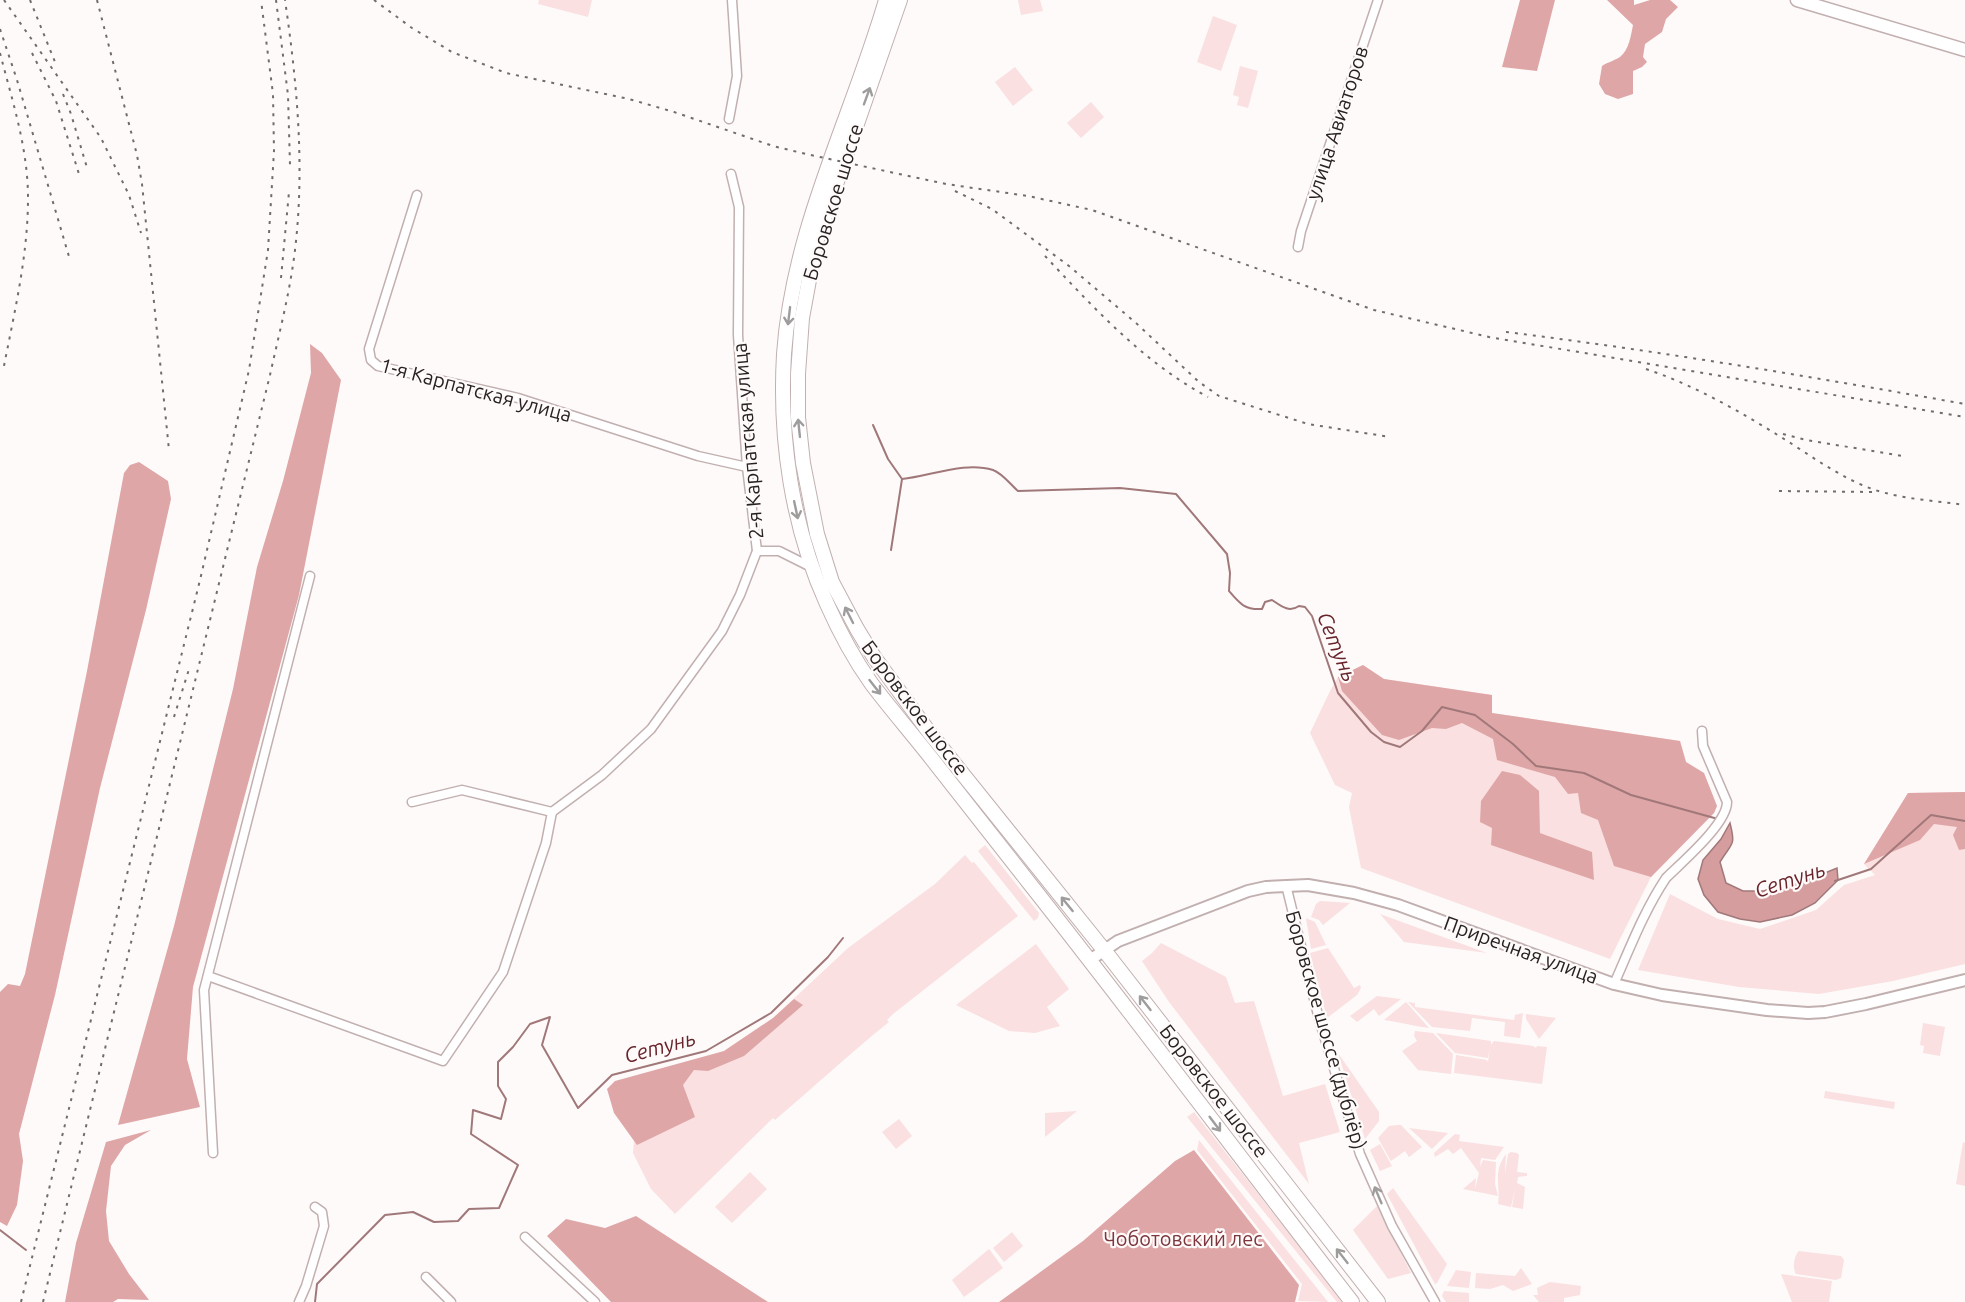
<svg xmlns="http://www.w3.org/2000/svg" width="1965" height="1302" font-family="Ubuntu,sans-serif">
	<rect width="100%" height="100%" fill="#fefafa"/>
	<!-- green -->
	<g fill="#fae0e0">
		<polygon points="539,0 592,0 588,17 538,4"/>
		<polygon points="1018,0 1040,0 1043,11 1021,15"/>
		<polygon points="1213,16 1237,25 1221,71 1197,62"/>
		<polygon points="1240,66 1258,71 1248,108 1237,105 1239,97 1233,95"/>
		<polygon points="1015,67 1033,90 1013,106 995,82"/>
		<polygon points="1091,102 1104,117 1081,138 1067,123"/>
		<polygon points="1363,665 1384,679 1492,695 1492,713 1680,741 1686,762 1704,773 1717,806 1714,813 1651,877 1610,959 1361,868 1349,807 1352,793 1335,785 1310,733 1330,691 1338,677"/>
		<polygon points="1965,792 1965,964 1893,981 1819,994 1739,987 1638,970 1670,894 1718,919 1760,929 1816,910 1844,885 1875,875 1864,864 1908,793"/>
		<polygon points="985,845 1039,913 1038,918 1034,921 978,851"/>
		<path d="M965 855 972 863 974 862 1018 916 893 1014 887 1020 889 1022C850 1053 813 1088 775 1120L773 1118 675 1214 651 1189 633 1153 639 1080 724 1051 773 1018 848 948 935 884Z"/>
		<polygon points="1320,901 1350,903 1323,925 1319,920 1311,917 1316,904"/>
		<polygon points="1380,914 1487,953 1404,942"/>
		<polygon points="1306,918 1315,922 1326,945 1311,949"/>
		<polygon points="1161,943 1226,977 1235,1003 1254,1001 1283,1096 1325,1084 1340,1132 1299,1143 1309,1184 1169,1002 1142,961 1152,953"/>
		<polygon points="1036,944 1069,989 1047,1007 1060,1026 1035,1033 1009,1031 956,1005"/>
		<polygon points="1328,948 1354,988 1360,985 1361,988 1357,995 1327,1018 1310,953"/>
		<polygon points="1377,996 1401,999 1379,1016 1374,1009 1357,1022 1350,1016"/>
		<path d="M1406 1002 1429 1028C1413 1026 1399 1022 1384 1020Z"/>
		<polygon points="1408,1002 1415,1003 1415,1007 1514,1020 1515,1015 1523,1013 1520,1038 1504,1036 1505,1022 1472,1018 1470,1031 1432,1027"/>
		<polygon points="1526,1014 1556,1018 1539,1039 1526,1019"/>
		<polygon points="1923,1023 1945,1027 1940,1056 1923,1053 1924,1046 1920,1045"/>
		<polygon points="1415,1031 1433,1033 1453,1054 1451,1074 1418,1070 1402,1051 1417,1041 1414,1036"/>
		<polygon points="1436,1033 1491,1041 1491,1045 1494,1041 1533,1046 1536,1048 1537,1046 1547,1047 1542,1084 1454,1073 1456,1055 1487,1060 1488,1062 1490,1048 1488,1058 1455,1053"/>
		<polygon points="1338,1053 1379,1112 1379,1121 1365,1139"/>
		<polygon points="1825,1091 1895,1102 1894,1109 1824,1098"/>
		<polygon points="1077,1111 1045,1137 1045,1113"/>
		<polygon points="1194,1112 1343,1302 1337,1302 1187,1117"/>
		<polygon points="899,1119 912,1136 896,1149 882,1132"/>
		<polygon points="1398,1125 1401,1125 1422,1147 1409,1157 1405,1151 1391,1161 1378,1138 1389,1126"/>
		<polygon points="1409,1128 1448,1133 1432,1149"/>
		<polygon points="1455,1134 1460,1135 1459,1141 1504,1147 1495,1160 1481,1158 1480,1167 1483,1160 1496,1162 1495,1184 1498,1196 1463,1189 1476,1178 1475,1189 1479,1173 1461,1148 1453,1154 1448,1149 1435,1157 1434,1153"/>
		<polygon points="1199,1140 1328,1302 1298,1301 1302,1284 1197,1150"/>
		<polygon points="1963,1142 1965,1143 1965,1186 1956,1184"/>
		<polygon points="1380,1144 1392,1166 1380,1171 1370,1150"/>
		<path d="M1511 1152 1517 1153 1519 1155 1517 1172 1527 1173V1176L1518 1177 1517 1183 1525 1187 1523 1209 1512 1207 1515 1189 1511 1207 1498 1204C1501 1184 1492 1173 1506 1154L1505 1174 1508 1154Z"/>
		<polygon points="750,1172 767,1189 732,1223 715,1207"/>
		<polygon points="1393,1188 1447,1264 1437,1283 1435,1284 1387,1194"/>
		<polygon points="1377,1206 1411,1273 1388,1279 1353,1230"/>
		<polygon points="1012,1232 1023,1246 1004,1262 993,1248"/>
		<polygon points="989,1249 1003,1268 964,1297 952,1280"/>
		<path d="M1799 1251 1841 1256 1844 1260 1841 1278 1836 1280 1796 1274C1792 1268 1794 1256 1799 1251Z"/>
		<polygon points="1521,1268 1532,1284 1513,1291 1503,1285 1490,1289 1475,1288 1476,1273 1515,1276"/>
		<polygon points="1456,1270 1471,1272 1469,1288 1447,1286"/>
		<polygon points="1781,1274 1832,1281 1829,1302 1792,1302"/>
		<polygon points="1550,1282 1581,1286 1580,1295 1564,1298 1564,1302 1539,1302 1533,1295 1538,1295 1537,1288"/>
		<polygon points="1444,1291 1469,1293 1469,1302 1446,1302 1442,1296"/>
	</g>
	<!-- forest -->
	<g fill="#dfa6a7">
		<polygon points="1520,0 1555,0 1537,71 1502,67"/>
		<path d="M1607 0H1634V5L1650 0H1670L1678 7 1666 19 1662 32 1645 44 1643 57 1647 62 1642 67 1633 71V94L1618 99 1605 94 1599 84 1602 66C1608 62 1616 60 1620 57 1629 50 1631 35 1633 25Z"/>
		<polygon points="310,344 322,353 341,380 299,595 193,987 187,1059 200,1107 118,1125 174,926 233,689 257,567 283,481 311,373"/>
		<polygon points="139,462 168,481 171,499 146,610 100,788 55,995 19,1134 23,1161 17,1205 7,1226 0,1222 0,992 8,984 20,986 25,974 87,671 124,473 130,465"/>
		<polygon points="1363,665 1384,679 1492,695 1492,713 1680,741 1686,762 1704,773 1717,806 1714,813 1651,877 1614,866 1598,820 1581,813 1578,793 1568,794 1555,777 1497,760 1493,739 1462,723 1446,729 1432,728 1399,740 1382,735 1342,691 1338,677"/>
		<polygon points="1502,771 1520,775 1539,791 1540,833 1592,852 1594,880 1491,845 1492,828 1480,822 1481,801"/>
		<polygon points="1965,792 1965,849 1959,850 1953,835 1957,827 1934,824 1920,840 1864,864 1908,793"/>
		<polygon points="794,999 803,1005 744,1056 708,1071 694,1070 683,1085 695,1117 637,1145 614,1113 607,1089 615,1081 724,1051 773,1018"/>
		<polygon points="151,1130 125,1145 111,1166 106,1211 109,1241 129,1274 149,1300 118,1299 113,1302 65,1302 76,1243 106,1142"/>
		<polygon points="1194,1150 1299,1285 1295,1302 999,1302 1083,1241 1175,1161"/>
		<polygon points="636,1216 768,1302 611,1302 547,1236 566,1219 605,1228"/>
	</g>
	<!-- water -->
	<path fill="#d59d9e" stroke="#a17879" stroke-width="1.5" d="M1730 823C1736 847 1732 842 1720 862L1726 883 1743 891H1764L1784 882 1810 879 1837 868 1838 880 1815 903 1792 915 1760 922 1740 919 1718 912 1704 895 1698 879 1703 860 1721 839Z"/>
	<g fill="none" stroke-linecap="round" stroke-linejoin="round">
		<!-- stream -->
		<g stroke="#a17879" stroke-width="2">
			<polyline points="873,425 888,459 902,479"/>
			<path d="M891 550 902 479C931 476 965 461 993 470 1002 473 1011 485 1018 491L1120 488 1176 494 1227 554 1230 573 1229 591C1240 604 1245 610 1262 609L1265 602 1272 600C1281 606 1289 613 1299 606L1305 607 1312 616 1338 693 1371 732 1384 742 1400 747 1422 731 1442 707 1475 715 1513 744 1536 766 1584 773 1631 795 1718 819"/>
			<polyline points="1835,881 1871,869 1931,815 1965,821"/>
			<polyline points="0,1230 26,1250"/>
			<polyline points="315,1302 317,1284 385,1215 413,1212 434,1222 458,1221 469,1209 499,1208 518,1165 471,1134 473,1110 501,1119 506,1099 498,1086 498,1062 513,1047 530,1024 550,1017 542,1045 578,1108 612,1075 706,1051 771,1013 828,957 843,938"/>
		</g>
		<defs>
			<g id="minor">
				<polyline points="729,119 737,76 732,0"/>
				<polyline points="417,195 369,349 371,360 378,366 518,398 698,456 747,467"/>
				<polyline points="1298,247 1301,231 1378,0"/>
				<polyline points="757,551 779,551 813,568"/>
				<polyline points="412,802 462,790 552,812"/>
				<polyline points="552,812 602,775 651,729 722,631 740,595 757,551 747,467 738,335 739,207 731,174"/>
				<polyline points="1286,885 1319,1019 1360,1154 1392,1226 1435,1302"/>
				<polyline points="208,976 443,1061 503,972 546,843 552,812"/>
				<path d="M1614 984C1630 948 1644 911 1666 878 1682 862 1727 824 1727 802L1703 746 1702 731"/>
				<polyline points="213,1153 204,990 310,576"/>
				<polyline points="525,1237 595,1302"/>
				<polyline points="426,1277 451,1302"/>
				<polyline points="299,1302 306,1286 324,1226 322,1212 315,1207"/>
			</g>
			<polyline id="tertiary" points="1090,960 1118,941 1248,891 1266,887 1308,885 1354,893 1398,905 1614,984 1662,995 1767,1010 1808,1013 1825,1012 1866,1004 1965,980"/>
			<polyline id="secondary" points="1797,0 1965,50"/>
			<g id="primary">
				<path d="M886 0C851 120 793 227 784 354 779 439 792 527 827 604 839 631 854 659 871 683 889 707 909 730 928 754 962 797 996 841 1030 884 1139 1022 1244 1163 1352 1302"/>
				<polyline points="900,0 816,242 802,318 798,374 798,417 803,463 817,534 832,582 857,629 874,657 929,732 1104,950 1378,1302"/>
			</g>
		</defs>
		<!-- minor casing -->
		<use href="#minor" stroke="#c2b0b0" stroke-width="11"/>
		<!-- tertiary casing -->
		<use href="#tertiary" stroke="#c2b0b0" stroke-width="14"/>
		<!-- secondary casing -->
		<use href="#secondary" stroke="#c2b0b0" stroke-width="15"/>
		<!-- primary casing -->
		<use href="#primary" stroke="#c2b0b0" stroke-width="16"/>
		<!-- minor -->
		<use href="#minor" stroke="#fff" stroke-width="8"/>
		<!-- tertiary -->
		<use href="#tertiary" stroke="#fff" stroke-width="10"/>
		<!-- secondary -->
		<use href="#secondary" stroke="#fff" stroke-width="12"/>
		<!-- primary -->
		<use href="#primary" stroke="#fff" stroke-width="14"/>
		<!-- rail -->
		<g stroke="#726c6c" stroke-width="2" stroke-dasharray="3 6" stroke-linecap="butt">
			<polyline points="4,0 101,138 129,195 141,233"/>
			<polyline points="30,0 55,62"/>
			<polyline points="97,0 137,155 142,184 169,450"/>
			<polyline points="276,0 288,95 290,165"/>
			<polyline points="374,0 412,28 452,52 506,73 629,99 674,112 773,146 806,154 946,184 1028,196 1092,210 1374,310 1489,337 1965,417"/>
			<polyline points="0,29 17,80 70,260"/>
			<path d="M0 53C12 100 28 148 28 198 28 256 14 314 3 371"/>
			<polyline points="32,53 56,101 79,174"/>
			<polyline points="63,94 71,114 88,171"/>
			<polyline points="955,191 992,209 1069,266 1136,323 1199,382 1219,396 1308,424 1390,437"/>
			<path d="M1045 256C1094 308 1144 363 1208 397"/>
			<polyline points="281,278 289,192"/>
			<path d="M1506 332C1660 351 1812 377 1965 404"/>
			<path d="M1646 369C1697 386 1746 415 1792 444 1815 459 1837 474 1862 485 1894 499 1931 500 1965 505"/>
			<polyline points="1783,434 1806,440 1903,456"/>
			<polyline points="1779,491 1872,492"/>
			<polyline points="174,717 190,666"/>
			<polyline points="21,1302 200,580 249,370 268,250 274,151 273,94 261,0"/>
			<path d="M43 1302 270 375C279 334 290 292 295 250 305 166 297 83 285 0"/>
		</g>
	</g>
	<!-- one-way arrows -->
	<defs><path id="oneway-shaft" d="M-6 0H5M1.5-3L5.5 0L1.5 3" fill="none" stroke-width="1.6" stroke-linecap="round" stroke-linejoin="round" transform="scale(1.5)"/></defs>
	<g stroke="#9f9c9c">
		<use href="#oneway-shaft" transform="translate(867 96) rotate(-70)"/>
		<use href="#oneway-shaft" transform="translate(789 316) rotate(97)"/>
		<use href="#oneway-shaft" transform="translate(799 428) rotate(-96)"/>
		<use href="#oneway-shaft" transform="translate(796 510) rotate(78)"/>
		<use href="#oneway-shaft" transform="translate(849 615) rotate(-117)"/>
		<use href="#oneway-shaft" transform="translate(875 687) rotate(52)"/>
		<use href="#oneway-shaft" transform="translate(1067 904) rotate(-129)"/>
		<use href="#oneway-shaft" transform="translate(1145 1003) rotate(-128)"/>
		<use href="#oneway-shaft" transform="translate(1215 1124) rotate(53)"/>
		<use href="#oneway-shaft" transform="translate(1378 1195) rotate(-113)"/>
		<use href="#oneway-shaft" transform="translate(1342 1256) rotate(-128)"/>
	</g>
	<g text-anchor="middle" stroke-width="4.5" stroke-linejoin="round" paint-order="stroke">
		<!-- street labels -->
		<g font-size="20" fill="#292222" stroke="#fefafa">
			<text transform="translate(1337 123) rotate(-72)" y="7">улица Авиаторов</text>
			<text transform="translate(833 202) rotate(-73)" y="7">Боровское шоссе</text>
			<text transform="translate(476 390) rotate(15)" y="7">1-я Карпатская улица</text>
			<text transform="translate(748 441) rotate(-95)" y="7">2-я Карпатская улица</text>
			<text transform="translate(915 708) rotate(53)" y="7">Боровское шоссе</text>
			<text transform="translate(1521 950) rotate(20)" y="7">Приречная улица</text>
			<text transform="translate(1326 1030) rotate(74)" y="7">Боровское шоссе (дублёр)</text>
			<text transform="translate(1214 1091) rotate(52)" y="7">Боровское шоссе</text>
		</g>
		<!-- park labels -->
		<g font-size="20" fill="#7d363c" stroke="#fefafa">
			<text x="1183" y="1246">Чоботовский лес</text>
		</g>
		<!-- water labels -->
		<g font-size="21" font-style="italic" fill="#68242b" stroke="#fefafa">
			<text transform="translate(1337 647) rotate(68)" y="7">Сетунь</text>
			<text transform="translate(1790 880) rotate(-18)" y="7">Сетунь</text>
			<text transform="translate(660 1047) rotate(-15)" y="7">Сетунь</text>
		</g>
	</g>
</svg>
